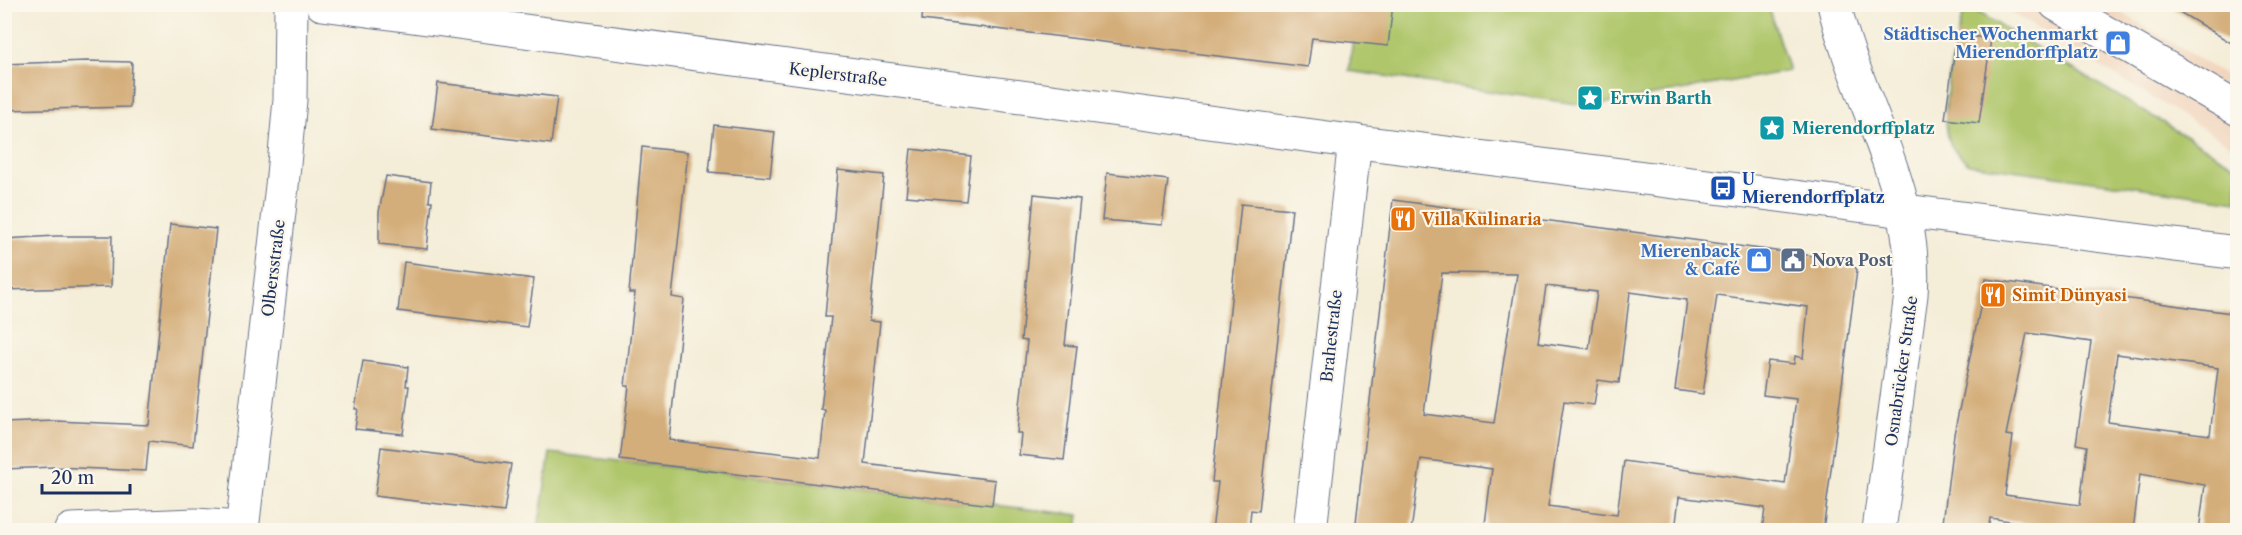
<svg xmlns="http://www.w3.org/2000/svg" width="2242" height="535" font-family="'Libre Caslon Text',serif">
	<rect width="100%" height="100%" fill="#fbf7ec"/>
	<filter id="ink" filterUnits="userSpaceOnUse"><feTurbulence type="fractalNoise" baseFrequency=".0167" numOctaves="2"/><feDisplacementMap in="SourceGraphic" scale="12" xChannelSelector="R" yChannelSelector="G"/><feConvolveMatrix kernelMatrix="1 2 1 2 8 2 1 2 1" color-interpolation-filters="sRGB"/></filter>
	<filter id="wash" filterUnits="userSpaceOnUse"><feTurbulence type="fractalNoise" baseFrequency=".008" numOctaves="4" result="noise"/><feDisplacementMap in="SourceGraphic" scale="24" xChannelSelector="R" yChannelSelector="G"/><feGaussianBlur stdDeviation="1.35" result="paint"/><feColorMatrix in="noise" values="0 0 0 0 0 0 0 0 0 0 0 0 0 0 0 0 0 1.4 0 .05"/><feComposite in="paint" operator="in"/></filter>
	<g filter="url(#wash)">
		<rect width="100%" height="100%" fill="#f4edd8"/>
		<!-- built -->
		<polygon fill="#f1d5bd" points="1999,5 2109,5 2237,82 2237,149"/>
		<!-- green -->
		<g fill="#afc66b" stroke="#657a64" stroke-width="1.5">
			<polygon points="1357,4 1768,5 1789,71 1591,106 1349,71"/>
			<path d="M1966 5 2237 167V201L1969 164C1963 158 1952 151 1950 143 1938 109 1955 39 1966 5Z"/>
			<polygon points="550,453 1079,515 1077,530 538,530"/>
		</g>
		<g id="blocks">
			<!-- building -->
			<g fill="#d4ae7a" fill-rule="evenodd">
				<polygon points="923,4 1393,4 1388,46 1312,38 1308,67 922,20"/>
				<polygon points="2166,4 2238,4 2238,47"/>
				<polygon points="1957,34 1991,39 1979,123 1945,119"/>
				<polygon points="87,61 132,62 130,107 4,110 4,64"/>
				<polygon points="438,83 557,97 551,144 432,129"/>
				<polygon points="714,125 775,132 770,177 709,172"/>
				<polygon points="642,147 688,152 672,297 684,299 669,440 820,458 825,410 821,409 831,317 825,317 838,170 884,175 869,321 880,322 865,464 995,480 992,505 620,460 629,386 625,386 635,293 629,293"/>
				<polygon points="911,149 971,156 966,201 906,196"/>
				<polygon points="1107,173 1168,180 1162,225 1102,220"/>
				<polygon points="386,176 431,182 429,201 432,201 427,249 379,244 379,212"/>
				<polygon points="1034,194 1080,199 1065,345 1077,346 1064,460 1019,455 1021,433 1017,433 1027,341 1021,340"/>
				<path d="M1393 200 1851 261 1857 270 1823 531H1762L1765 508 1679 497 1675 531H1497V526L1485 524 1492 469 1421 459 1411 531H1355ZM1442 273 1517 274 1494 423 1424 414ZM1546 286 1597 292 1589 349 1538 342ZM1630 292 1687 300 1675 390 1703 394 1717 295 1808 307 1803 358 1795 356 1794 364 1768 361 1763 395 1796 399 1785 484 1624 461 1617 515 1548 506 1564 401 1594 405 1598 380 1619 383Z"/>
				<polygon points="1241,204 1292,209 1259,511 1251,510 1249,531 1212,531 1218,482 1212,482"/>
				<polygon points="170,224 216,229 193,446 149,441 146,471 54,467 4,469 4,423 55,421 149,425"/>
				<polygon points="56,236 112,236 111,287 4,290 4,239"/>
				<polygon points="404,262 534,279 527,327 398,311"/>
				<path d="M1986 279 2238 314V531H2199L2205 485 2140 474 2133 531H2077L1990 518 1988 531H1942L1954 434ZM2027 333 2091 342 2076 444 2087 446 2080 505 2005 495 2013 436 2006 435ZM2117 354 2218 368 2210 435 2108 422Z"/>
				<polygon points="363,361 408,367 406,386 409,386 403,434 355,429 358,409 355,409"/>
				<polygon points="381,447 511,464 504,512 375,496"/>
			</g>
		</g>
	</g>
	<g filter="url(#ink)">
		<use href="#blocks" fill-opacity="0" stroke="#677289" stroke-width="1.5"/>
		<g fill="none" stroke-linecap="round" stroke-linejoin="round">
			<defs>
				<g id="minor">
					<polyline points="322,4 1351,141 2238,253"/>
					<path d="M1834 4C1857 102 1919 192 1911 295L1879 530"/>
					<polyline points="2056,4 2238,109"/>
					<polyline points="71,530 195,525 242,528"/>
					<polyline points="242,530 282,186 290,100 291,4"/>
					<polyline points="1310,530 1355,141"/>
				</g>
			</defs>
			<!-- minor casing -->
			<use href="#minor" stroke="#677289" stroke-width="35"/>
			<!-- minor -->
			<use href="#minor" stroke="#fff" stroke-width="33"/>
		</g>
	</g>
	<!-- icons -->
	<defs>
		<symbol id="shop-square" viewBox="-11 -11 22 22"><rect x="-9" y="-9" width="18" height="18" rx="4" fill="#3f7fe0" stroke="#fbf7ec"/><path d="M-5-2.5h2.3a2.7 3.5 0 0 1 5.4 0H5L5.5 6h-11ZM-1.5-2.5h3a1.5 2.3 0 0 0-3 0Z" fill="#fff"/></symbol>
		<symbol id="sight-square" viewBox="-11 -11 22 22"><rect x="-9" y="-9" width="18" height="18" rx="4" fill="#0f9aa8" stroke="#fbf7ec"/><path d="M0-6L1.8-2.2L6-1.7L2.9 1.2L3.7 5.4L0 3.3L-3.7 5.4L-2.9 1.2L-6-1.7L-1.8-2.2Z" fill="#fff"/></symbol>
		<symbol id="bus-square" viewBox="-11 -11 22 22"><rect x="-9" y="-9" width="18" height="18" rx="4" fill="#1a4fb4" stroke="#fbf7ec"/><path d="M-5-6H5V4H4V6H2V4H-2V6H-4V4H-5ZM-3.5-4V0h7V-4ZM-3.5 1.2v1.5H-2V1.2ZM2 1.2v1.5H3.5V1.2Z" fill="#fff"/></symbol>
		<symbol id="restaurant-square" viewBox="-11 -11 22 22"><rect x="-9" y="-9" width="18" height="18" rx="4" fill="#e8710a" stroke="#fbf7ec"/><path d="M-5-6h1v4h1v-4h1v4h1v-4h1v5L-1.5 .5V6h-2V.5L-5-1ZM5-6V6H3V1.5H1.5Q1.5-4 5-6Z" fill="#fff"/></symbol>
		<symbol id="civic-square" viewBox="-11 -11 22 22"><rect x="-9" y="-9" width="18" height="18" rx="4" fill="#5c6f8a" stroke="#fbf7ec"/><path d="M-.6-6.5H3V-4.5H.6V-3L4-1V1h2V6H-6V1h2V-1L-.6-3ZM-1.2 2.5V6h2.4V2.5Z" fill="#fff"/></symbol>
	</defs>
	<g fill-rule="evenodd">
		<use href="#shop-square" x="2103" y="28" width="30" height="30"/>
		<use href="#sight-square" x="1575" y="83" width="30" height="30"/>
		<use href="#sight-square" x="1757" y="113" width="30" height="30"/>
		<use href="#bus-square" x="1708" y="173" width="30" height="30"/>
		<use href="#restaurant-square" x="1388" y="204" width="30" height="30"/>
		<use href="#shop-square" x="1744" y="245" width="30" height="30"/>
		<use href="#civic-square" x="1778" y="245" width="30" height="30"/>
		<use href="#restaurant-square" x="1978" y="280" width="30" height="30"/>
	</g>
	<g text-anchor="middle" stroke-width="4.5" stroke-linejoin="round" paint-order="stroke">
		<!-- shop labels -->
		<g font-size="16" font-weight="bold" fill="#366cbe" stroke="#fbf7ec" text-anchor="end">
			<text x="2098" y="40">Städtischer Wochenmarkt<tspan x="2098" dy="18">Mierendorffplatz</tspan></text>
			<text x="1740" y="257">Mierenback<tspan x="1740" dy="18">&amp; Café</tspan></text>
		</g>
		<!-- street labels -->
		<g font-size="16" fill="#1b2f5e" stroke="#fbf7ec">
			<text transform="translate(838 74) rotate(7)" y="6">Keplerstraße</text>
			<text transform="translate(273 268) rotate(-83)" y="6">Olbersstraße</text>
			<text transform="translate(1331 336) rotate(-84)" y="6">Brahestraße</text>
			<text transform="translate(1901 371) rotate(-82)" y="6">Osnabrücker Straße</text>
		</g>
		<!-- culture labels -->
		<g font-size="16" font-weight="bold" fill="#0d838f" stroke="#fbf7ec" text-anchor="start">
			<text x="1610" y="104">Erwin Barth</text>
			<text x="1792" y="134">Mierendorffplatz</text>
		</g>
		<!-- transit labels -->
		<g font-size="16" font-weight="bold" fill="#164399" stroke="#fbf7ec" text-anchor="start">
			<text x="1742" y="185">U<tspan x="1742" dy="18">Mierendorffplatz</tspan></text>
		</g>
		<!-- food labels -->
		<g font-size="16" font-weight="bold" fill="#c56008" stroke="#fbf7ec" text-anchor="start">
			<text x="1422" y="225">Villa Kulinaria</text>
			<text x="2012" y="301">Simit Dünyasi</text>
		</g>
		<!-- service labels -->
		<g font-size="16" font-weight="bold" fill="#4e5e75" stroke="#fbf7ec" text-anchor="start">
			<text x="1812" y="266">Nova Post</text>
		</g>
	</g>
	<!-- margin -->
	<rect width="2242" height="535" fill="none" stroke="#fbf7ec" stroke-width="24"/>
	<!-- scale -->
	<path d="M42 484v9h88v-9" fill="none" stroke="#1b2f5e" stroke-width="3"/>
	<text x="51" y="484" font-size="18" fill="#1b2f5e" stroke="#fbf7ec" stroke-width="4.5" paint-order="stroke">20 m</text>
</svg>
